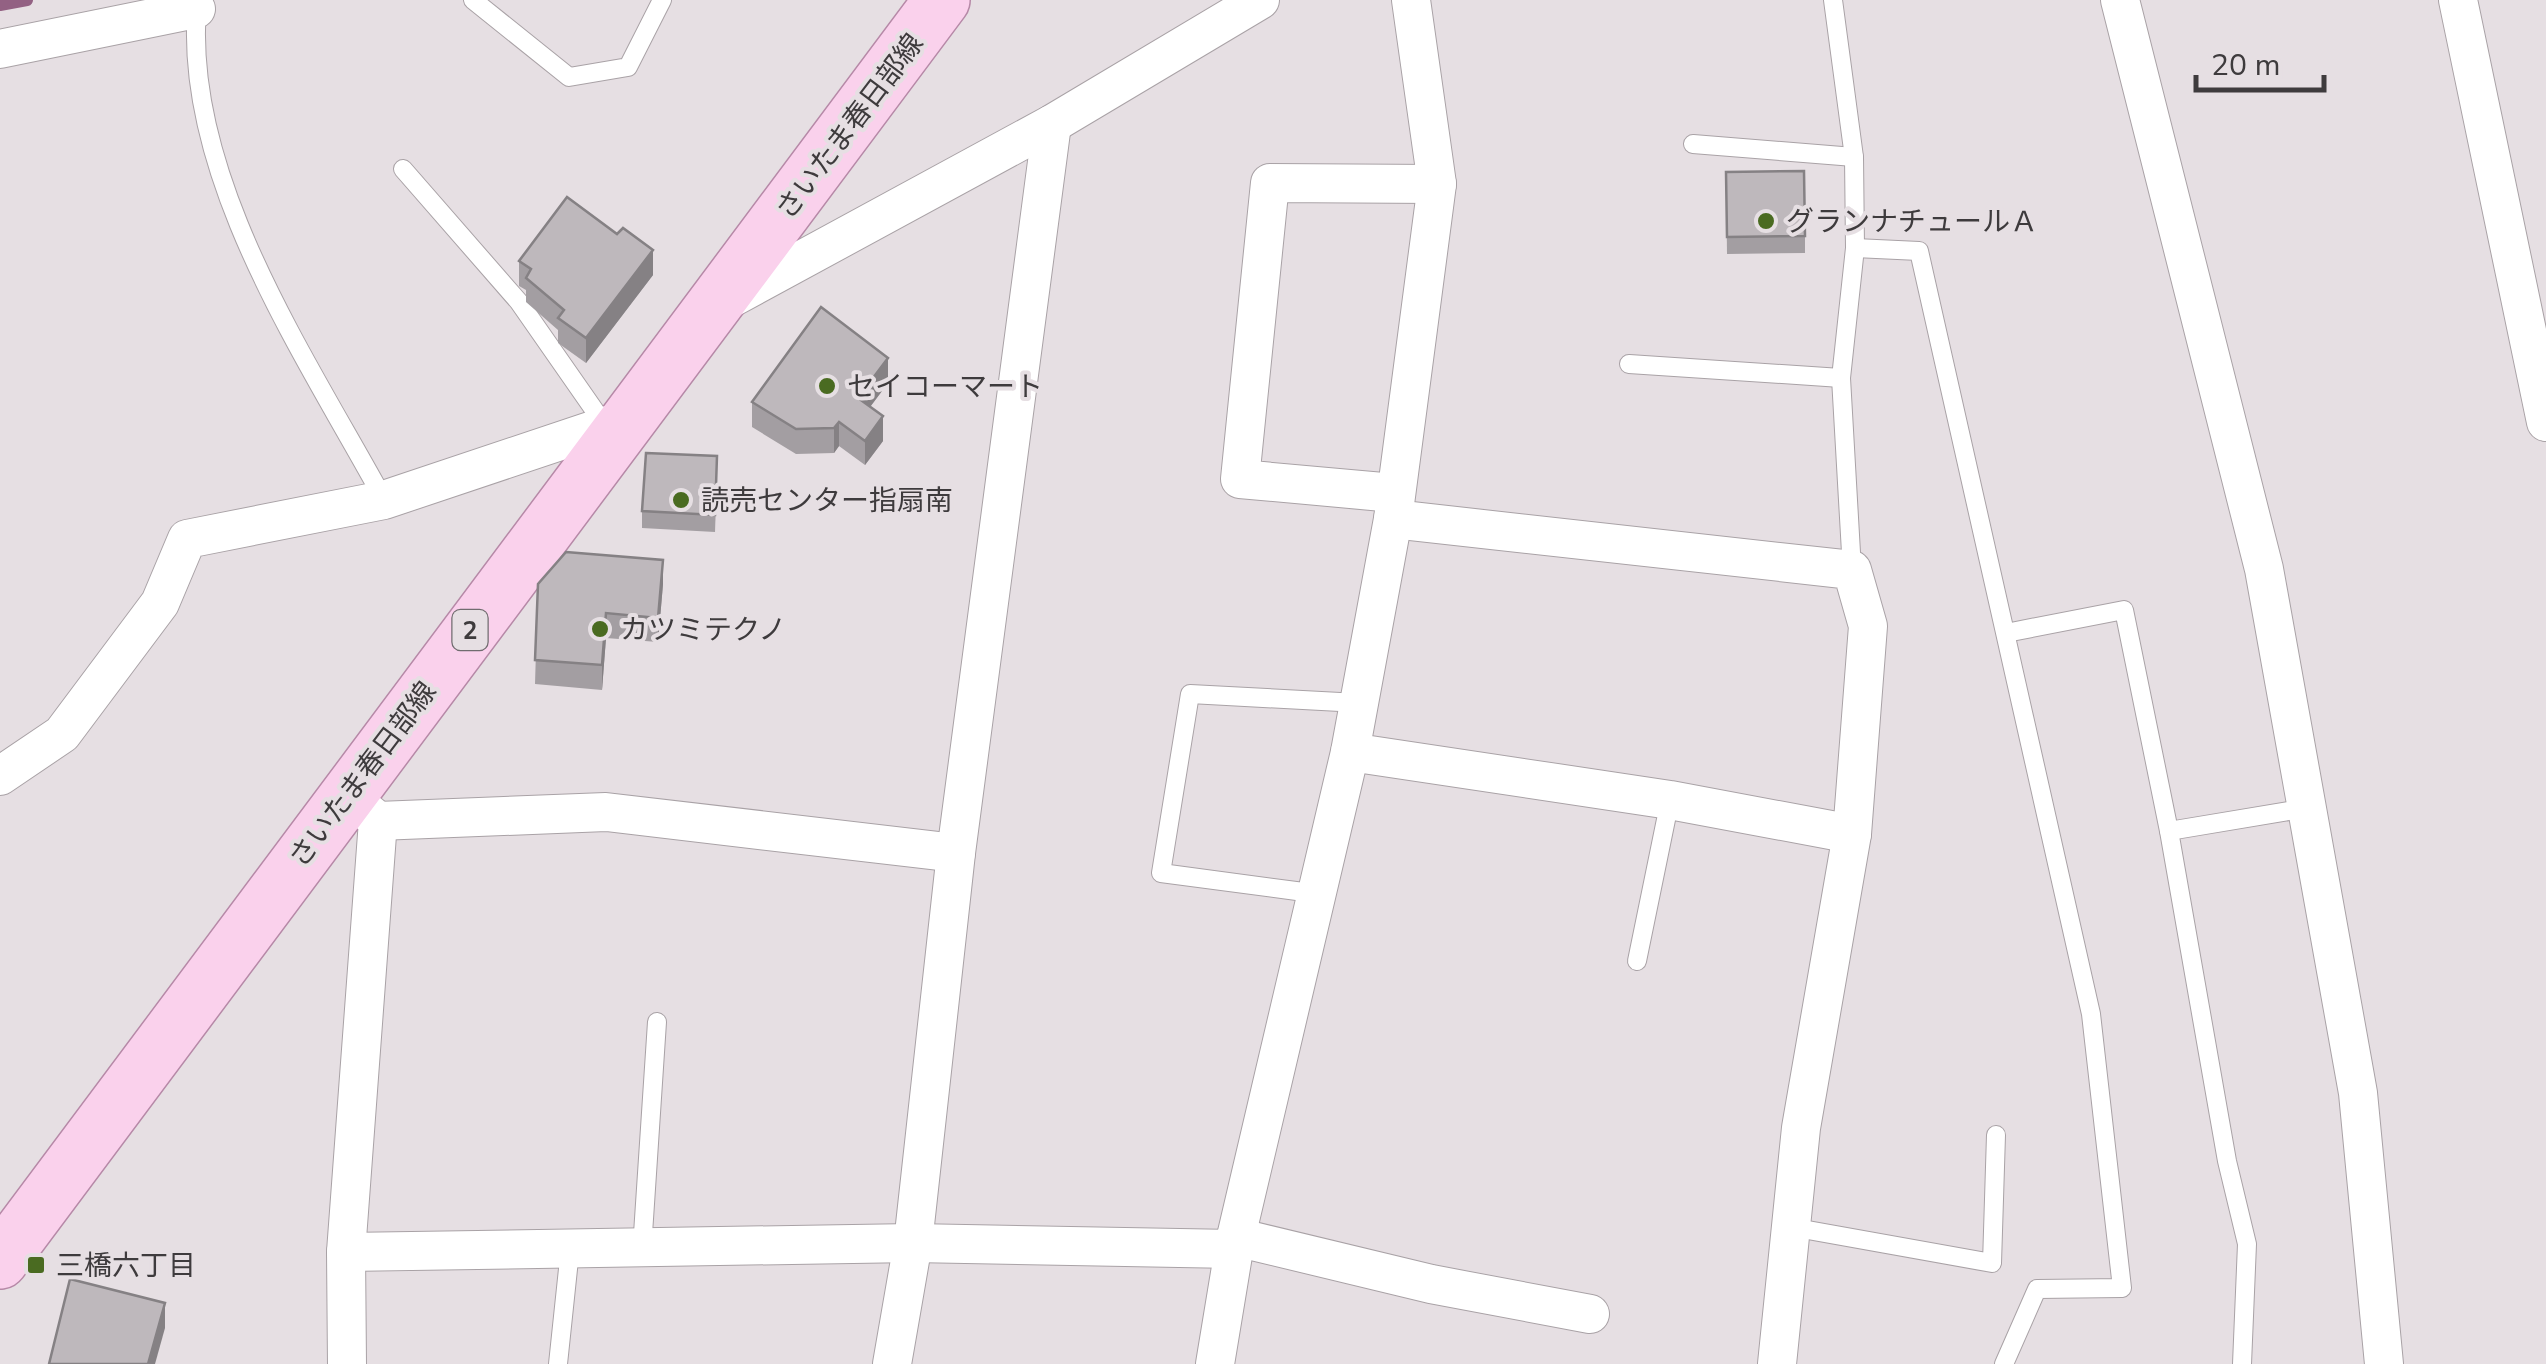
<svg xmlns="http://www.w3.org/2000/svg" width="2546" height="1364" font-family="'Nunito Sans','Noto Sans JP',sans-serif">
	<rect width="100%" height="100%" fill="#e6dfe3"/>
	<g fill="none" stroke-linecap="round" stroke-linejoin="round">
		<!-- stream -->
		<polyline stroke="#936183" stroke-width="12" points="0,5 27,0"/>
		<defs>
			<g id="lane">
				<polyline points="473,0 569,77 628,67 662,0"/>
				<polyline points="1833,0 1854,157 1855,248 1841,378 1852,570"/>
				<path d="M197 8C183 177 306 357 384 500"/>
				<polyline points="1693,144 1854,157"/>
				<polyline points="403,169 519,302 604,424"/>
				<polyline points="1855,248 1919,251 2091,1014 2122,1288 2037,1289 2004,1364"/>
				<polyline points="1629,364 1841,378"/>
				<polyline points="2006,633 2124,610 2169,831 2227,1161 2247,1244 2242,1364"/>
				<polyline points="2169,831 2307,808"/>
				<polyline points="1319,894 1161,873 1190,694 1359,703"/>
				<polyline points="1637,961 1670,800"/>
				<polyline points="1791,1227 1992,1263 1996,1135"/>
				<polyline points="642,1249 657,1022"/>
				<polyline points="558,1364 570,1250"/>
			</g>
			<g id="street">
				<polyline points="2120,0 2264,569 2358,1093 2384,1364"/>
				<polyline points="2458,0 2546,422"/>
				<polyline points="0,49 196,9"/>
				<polyline points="726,301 1052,124 1260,0"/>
				<polyline points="1394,493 1240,479 1270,183 1437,184"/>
				<polyline points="1393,519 1852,570 1868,626 1852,834 1801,1128 1777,1364"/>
				<polyline points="1350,752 1670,800 1852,834"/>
				<polyline points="0,776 62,734 160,603 187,539 384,500 632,417"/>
				<polyline points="346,794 378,821 346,1252 347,1364"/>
				<polyline points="378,821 606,812 956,853"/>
				<polyline points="1236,1237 1431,1284 1590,1314"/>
				<polyline points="346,1252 913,1243 1234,1249"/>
				<polyline points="892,1364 913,1243 956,853 1052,124"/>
				<polyline points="1215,1364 1236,1237 1350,752 1393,519 1437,184 1411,0"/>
			</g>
			<polyline id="primary" points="0,1261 942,0"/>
		</defs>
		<!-- lane casing -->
		<use href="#lane" stroke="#a9a2a6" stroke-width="20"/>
		<!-- street casing -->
		<use href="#street" stroke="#a9a2a6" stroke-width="40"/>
		<!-- primary casing -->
		<use href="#primary" stroke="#b689a7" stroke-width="58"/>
		<!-- lane -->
		<use href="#lane" stroke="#fff" stroke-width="18"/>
		<!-- street -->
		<use href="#street" stroke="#fff" stroke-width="38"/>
		<!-- primary -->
		<use href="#primary" stroke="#fad1ec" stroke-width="55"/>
	</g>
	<!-- wall -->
	<g fill="#a39ea2">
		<polygon points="1726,172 1805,236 1805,253 1727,254"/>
		<polygon points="519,261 653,275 586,363 558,343 558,330 526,302 526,290 519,286"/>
		<polygon points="888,383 870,407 883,441 865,465 839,446 834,453 796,454 752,427 752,402"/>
		<polygon points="717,473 715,532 642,528 642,511"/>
		<polygon points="538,584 663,584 658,642 606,638 602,690 535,684"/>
	</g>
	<!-- shaded-wall -->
	<g fill="#858184">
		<polygon points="653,250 653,275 586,363 586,338"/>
		<polygon points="888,358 888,383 858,423 858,398"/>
		<polygon points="883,416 883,441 865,465 865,441"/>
		<polygon points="839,422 839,446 834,453 834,428"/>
		<polygon points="663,560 663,584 658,642 658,618"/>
		<polygon points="606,613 606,638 602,690 602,665"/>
		<polygon points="165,1303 165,1328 155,1364 148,1364"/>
	</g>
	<!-- building -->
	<g fill="#beb8bc" stroke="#858184" stroke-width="2.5">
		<polygon points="1804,171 1805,236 1727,237 1726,172"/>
		<polygon points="567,197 617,234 623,228 653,250 586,338 558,318 564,310 526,278 531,269 519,261"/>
		<polygon points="821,307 888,358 858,398 883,416 865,441 839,422 834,428 796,429 752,402"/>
		<polygon points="646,453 717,456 715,515 642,511"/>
		<polygon points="566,552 663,560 658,618 606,613 602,665 535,660 538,584"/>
		<polygon points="70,1279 165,1303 148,1364 49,1364"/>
	</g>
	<!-- markers -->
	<g fill="#4a6b21" stroke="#e6dfe3" stroke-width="4">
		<circle cx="1766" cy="221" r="10"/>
		<circle cx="827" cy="386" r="10"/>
		<circle cx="681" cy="500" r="10"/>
		<circle cx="600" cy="629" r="10"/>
		<rect x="26" y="1255" width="20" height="20" rx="5"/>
	</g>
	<g text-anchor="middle" stroke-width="8" stroke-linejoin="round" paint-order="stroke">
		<!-- shield labels -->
		<rect fill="#e6dfe3" stroke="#706c6f" stroke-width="2.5" x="452.5" y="610" width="35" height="40" rx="8"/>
		<g font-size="25" font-weight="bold" fill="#3e3b3d">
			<text x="470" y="639">2</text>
		</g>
		<!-- street labels -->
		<g font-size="28" fill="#3e3b3d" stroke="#e6dfe3">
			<text transform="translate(849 126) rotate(-53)" y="10">さいたま春日部線</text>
			<text transform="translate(362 774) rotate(-53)" y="10">さいたま春日部線</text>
		</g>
		<!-- poi labels -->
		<g font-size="28" fill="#3e3b3d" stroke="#e6dfe3" text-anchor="start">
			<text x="1786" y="231">グランナチュールＡ</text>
			<text x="847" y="396">セイコーマート</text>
			<text x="701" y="510">読売センター指扇南</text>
			<text x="620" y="639">カツミテクノ</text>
			<text x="56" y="1275">三橋六丁目</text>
		</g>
	</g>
	<!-- scale -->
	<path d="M2196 75v15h128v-15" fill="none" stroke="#3e3b3d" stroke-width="5"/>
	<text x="2211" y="75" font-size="30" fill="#3e3b3d" stroke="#e6dfe3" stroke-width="8" paint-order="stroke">20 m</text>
</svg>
